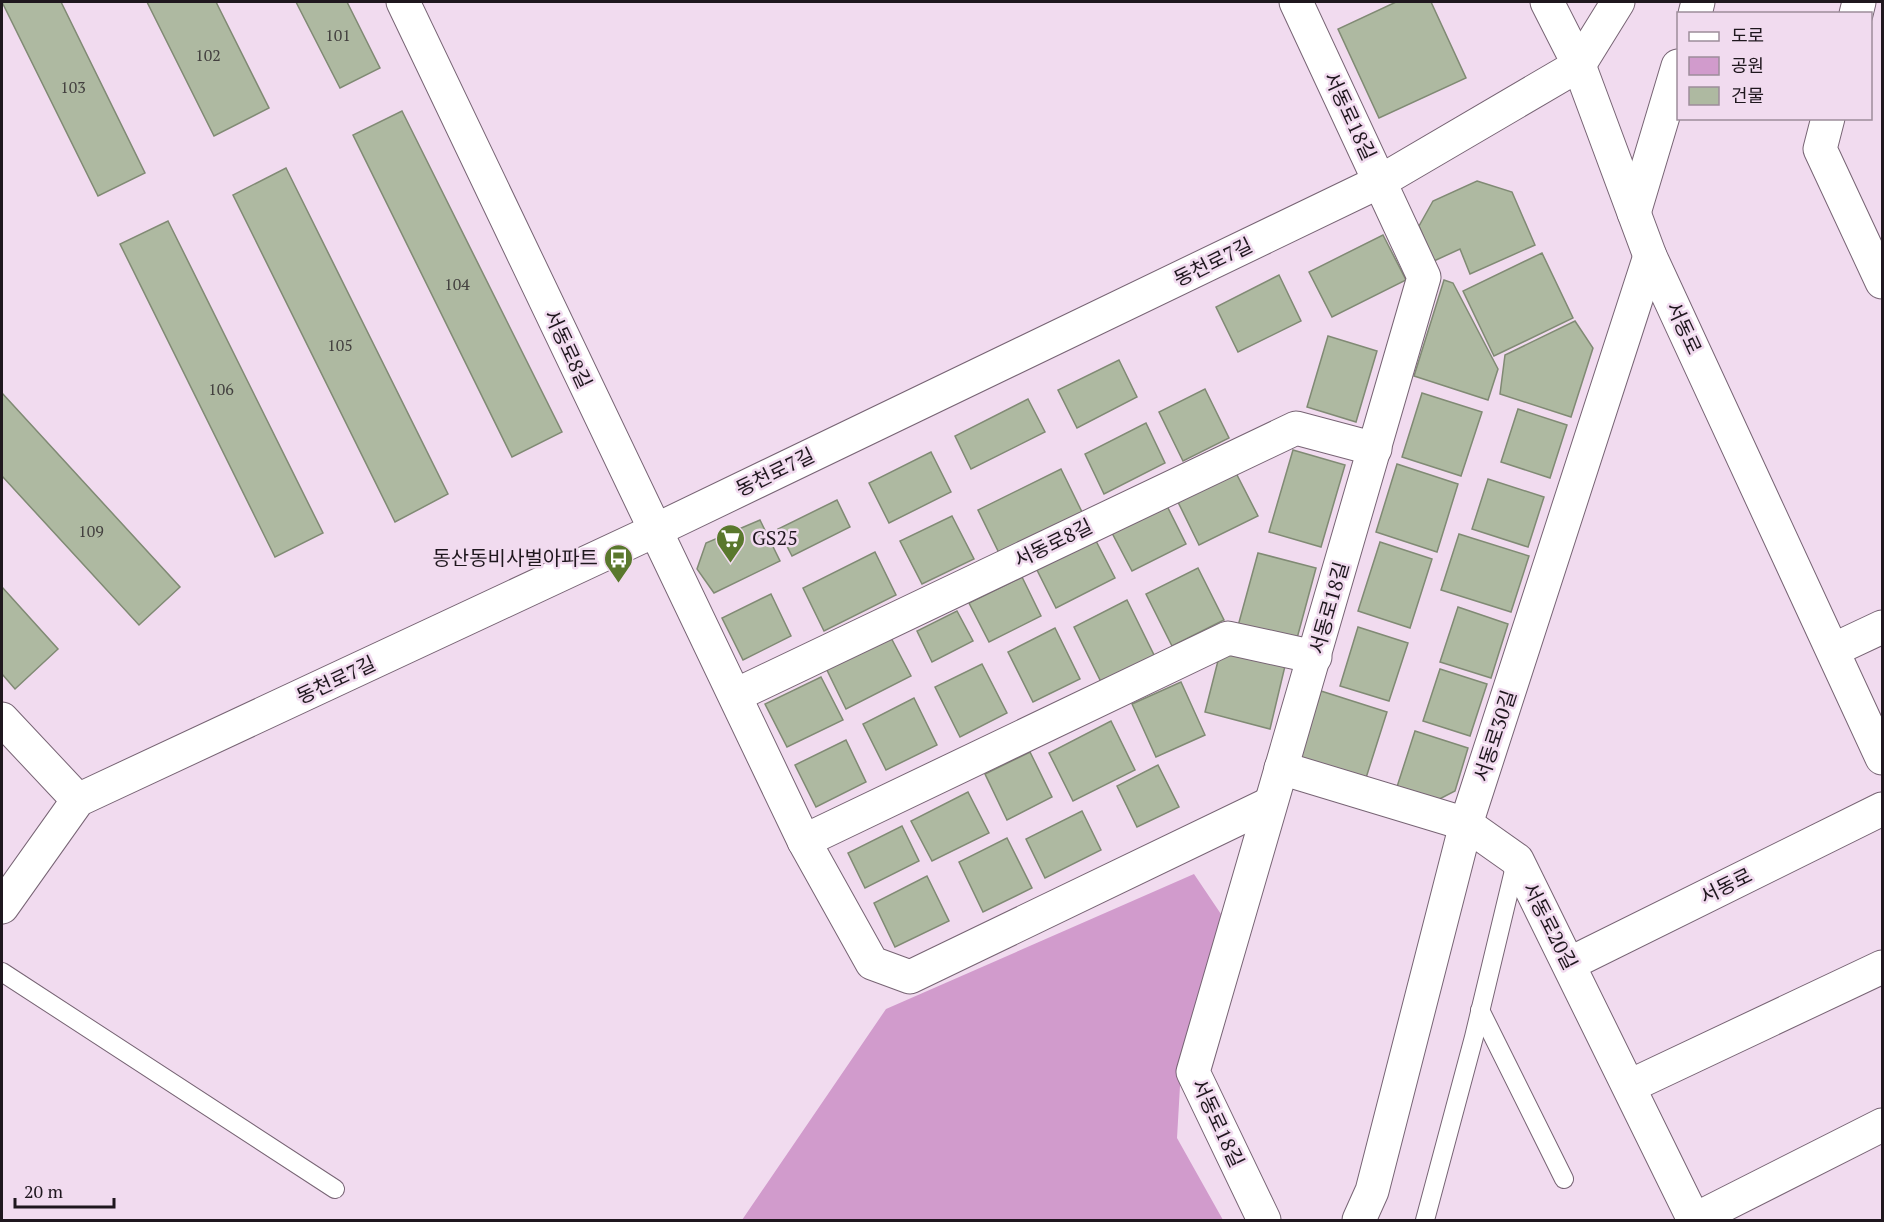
<svg xmlns="http://www.w3.org/2000/svg" width="1884" height="1222" font-family="'PT Serif','Noto Sans KR',serif">
	<rect width="100%" height="100%" fill="#f1dbef"/>
	<!-- green -->
	<polygon fill="#d19bcc" points="1194,874 1227,923 1181,1069 1177,1138 1223,1220 742,1220 886,1009"/>
	<!-- building -->
	<g fill="#aeb9a1" stroke="#808a74" stroke-width="1.5">
		<polygon points="2,2 61,2 145,173 98,196"/>
		<polygon points="147,2 216,2 269,108 214,136"/>
		<polygon points="296,2 347,2 380,68 340,88"/>
		<polygon points="1396,2 1431,2 1466,78 1379,118 1338,29"/>
		<polygon points="402,111 562,432 512,457 353,135"/>
		<polygon points="286,168 448,494 395,522 233,195"/>
		<polygon points="1477,181 1512,192 1535,245 1470,274 1460,249 1434,261 1419,226 1433,201"/>
		<polygon points="168,221 323,533 275,557 120,244"/>
		<polygon points="1383,235 1406,280 1332,317 1309,272"/>
		<polygon points="1542,253 1573,318 1494,356 1463,291"/>
		<polygon points="1279,275 1301,321 1238,352 1216,307"/>
		<polygon points="1444,280 1453,283 1498,369 1488,400 1414,376"/>
		<polygon points="1575,321 1593,348 1571,417 1500,394 1505,355"/>
		<polygon points="1328,336 1377,351 1356,422 1307,407"/>
		<polygon points="1119,360 1137,397 1077,428 1058,390"/>
		<polygon points="1205,389 1229,438 1183,461 1159,412"/>
		<polygon points="2,393 180,587 139,625 2,476"/>
		<polygon points="1422,393 1482,412 1461,476 1402,457"/>
		<polygon points="1028,399 1045,432 971,469 955,436"/>
		<polygon points="1518,409 1567,425 1550,478 1501,462"/>
		<polygon points="1146,423 1165,463 1104,494 1085,454"/>
		<polygon points="1293,450 1345,465 1321,547 1269,532"/>
		<polygon points="931,452 951,492 889,523 869,483"/>
		<polygon points="1397,464 1458,484 1437,552 1376,532"/>
		<polygon points="1061,469 1082,512 999,553 978,510"/>
		<polygon points="1234,469 1258,516 1199,545 1176,498"/>
		<polygon points="1488,479 1544,497 1528,547 1472,529"/>
		<polygon points="837,500 850,527 792,556 778,529"/>
		<polygon points="1166,504 1186,544 1132,571 1111,531"/>
		<polygon points="952,516 974,559 922,584 900,541"/>
		<polygon points="760,520 780,561 714,593 697,569 706,543"/>
		<polygon points="1459,534 1529,556 1511,612 1441,590"/>
		<polygon points="1094,537 1115,578 1056,608 1035,566"/>
		<polygon points="1380,542 1432,559 1410,628 1358,611"/>
		<polygon points="875,552 896,595 824,631 803,588"/>
		<polygon points="1258,553 1316,568 1296,642 1238,626"/>
		<polygon points="1198,568 1224,620 1172,646 1146,594"/>
		<polygon points="1022,577 1041,616 989,642 969,603"/>
		<polygon points="2,587 58,649 15,689 2,674"/>
		<polygon points="771,594 791,636 743,660 722,618"/>
		<polygon points="1127,600 1156,659 1103,686 1074,627"/>
		<polygon points="1458,607 1508,624 1491,678 1440,662"/>
		<polygon points="957,611 973,641 932,662 917,631"/>
		<polygon points="1358,627 1408,643 1389,701 1340,686"/>
		<polygon points="1055,628 1080,679 1033,702 1008,652"/>
		<polygon points="888,632 911,676 846,709 824,664"/>
		<polygon points="1221,649 1285,666 1270,729 1205,712"/>
		<polygon points="982,664 1007,713 960,737 935,687"/>
		<polygon points="1440,669 1487,684 1470,736 1423,721"/>
		<polygon points="821,677 843,720 787,747 765,704"/>
		<polygon points="1181,682 1205,735 1156,757 1132,704"/>
		<polygon points="1321,691 1387,712 1365,781 1299,760"/>
		<polygon points="914,698 937,745 886,770 863,724"/>
		<polygon points="1111,721 1135,770 1073,801 1049,753"/>
		<polygon points="1415,731 1468,748 1455,791 1430,804 1395,793"/>
		<polygon points="846,740 866,782 816,807 795,765"/>
		<polygon points="1030,752 1052,797 1007,820 985,774"/>
		<polygon points="1158,765 1179,807 1137,827 1117,786"/>
		<polygon points="968,792 989,833 932,861 911,821"/>
		<polygon points="1082,811 1101,850 1045,878 1026,839"/>
		<polygon points="902,826 919,861 865,888 848,853"/>
		<polygon points="1007,838 1032,888 983,912 959,862"/>
		<polygon points="927,876 949,921 895,947 874,903"/>
	</g>
	<g fill="none" stroke-linecap="round" stroke-linejoin="round">
		<defs>
			<g id="service">
				<polyline points="2,972 335,1189"/>
				<polyline points="1480,1010 1564,1179"/>
				<polyline points="1425,1220 1474,1037 1516,862"/>
			</g>
			<g id="minor">
				<polyline points="403,2 804,841 872,963 910,977 1269,804"/>
				<polyline points="1856,14 1859,2"/>
				<polyline points="1828,118 1820,149 1882,282"/>
				<polyline points="1833,650 1882,627"/>
				<polyline points="736,695 1296,428 1375,449"/>
				<polyline points="2,719 78,800"/>
				<polyline points="1281,768 1466,824 1517,860 1694,1220"/>
				<polyline points="804,841 1228,638 1315,657"/>
				<polyline points="2,907 78,800 654,531 1381,181 1579,65"/>
				<polyline points="1569,964 1882,809"/>
				<polyline points="1630,1086 1882,967"/>
				<path d="M1264 1220 1193 1072C1268 806 1348 542 1424 277L1296 2"/>
				<polyline points="1359,1220 1372,1191 1466,824 1650,256"/>
				<polyline points="1694,1220 1882,1125"/>
			</g>
			<g id="tertiary">
				<polyline points="1547,2 1579,65 1650,256 1882,758"/>
				<polyline points="1695,14 1698,2"/>
				<polyline points="1579,65 1618,2"/>
				<polyline points="1634,213 1678,66"/>
			</g>
		</defs>
		<!-- service casing -->
		<use href="#service" stroke="#776474" stroke-width="20"/>
		<!-- minor casing -->
		<use href="#minor" stroke="#776474" stroke-width="35"/>
		<!-- tertiary casing -->
		<use href="#tertiary" stroke="#776474" stroke-width="35"/>
		<!-- service -->
		<use href="#service" stroke="#fff" stroke-width="18"/>
		<!-- minor -->
		<use href="#minor" stroke="#fff" stroke-width="33"/>
		<!-- tertiary -->
		<use href="#tertiary" stroke="#fff" stroke-width="33"/>
	</g>
	<!-- icons -->
	<defs>
		<symbol id="supermarket-pin" viewBox="-11 -11 22 30"><path d="M0 17L-7.5 6A9.5 9.5 0 1 1 7.5 6Z" fill="#5a782d" stroke="#f1dbef"/><path d="M-6-5.5h2.5l.6 2H6L4.5 2H-2.5L-4.4-4H-6ZM-1.5 3.2a1.3 1.3 0 1 0 .1 0ZM3 3.2a1.3 1.3 0 1 0 .1 0Z" fill="#fff"/></symbol>
		<symbol id="bus-pin" viewBox="-11 -11 22 30"><path d="M0 17L-7.5 6A9.5 9.5 0 1 1 7.5 6Z" fill="#5a782d" stroke="#f1dbef"/><path d="M-5-6H5V4H4V6H2V4H-2V6H-4V4H-5ZM-3.5-4V0h7V-4ZM-3.5 1.2v1.5H-2V1.2ZM2 1.2v1.5H3.5V1.2Z" fill="#fff"/></symbol>
	</defs>
	<g fill-rule="evenodd">
		<use href="#supermarket-pin" x="714" y="522" width="33" height="45"/>
		<use href="#bus-pin" x="602" y="542" width="33" height="45"/>
	</g>
	<g text-anchor="middle" stroke-width="5" stroke-linejoin="round" paint-order="stroke">
		<!-- number labels -->
		<g font-size="16" fill="#43403f">
			<text x="338" y="41">101</text>
			<text x="208" y="61">102</text>
			<text x="73" y="93">103</text>
			<text x="457" y="290">104</text>
			<text x="340" y="351">105</text>
			<text x="221" y="395">106</text>
			<text x="91" y="537">109</text>
		</g>
		<!-- street labels -->
		<g font-size="20" fill="#1f171e" stroke="#f1dbef">
			<text transform="translate(1350 116) rotate(65)" y="7">서동로18길</text>
			<text transform="translate(1213 262) rotate(-26)" y="7">동천로7길</text>
			<text transform="translate(1684 328) rotate(65)" y="7">서동로</text>
			<text transform="translate(568 349) rotate(65)" y="7">서동로8길</text>
			<text transform="translate(775 472) rotate(-26)" y="7">동천로7길</text>
			<text transform="translate(1053 543) rotate(-26)" y="7">서동로8길</text>
			<text transform="translate(1329 608) rotate(-74)" y="7">서동로18길</text>
			<text transform="translate(336 680) rotate(-25)" y="7">동천로7길</text>
			<text transform="translate(1495 736) rotate(-72)" y="7">서동로30길</text>
			<text transform="translate(1726 886) rotate(-26)" y="7">서동로</text>
			<text transform="translate(1550 926) rotate(63)" y="7">서동로20길</text>
			<text transform="translate(1218 1123) rotate(65)" y="7">서동로18길</text>
		</g>
		<!-- poi labels -->
		<g font-size="20" fill="#1f171e" stroke="#f1dbef" text-anchor="start">
			<text x="752" y="545">GS25</text>
			<text x="598" y="565" text-anchor="end">동산동비사벌아파트</text>
		</g>
	</g>
	<!-- border -->
	<rect width="1884" height="1222" fill="none" stroke="#1f171e" stroke-width="6"/>
	<!-- legend -->
	<rect x="1677" y="12" width="195" height="108" fill="#f1dbef" stroke="#9d8d9b" stroke-width="1.5"/>
	<rect x="1689" y="32" width="30" height="9" fill="#ffffff" stroke="#9d8d9b" stroke-width="1.5"/>
	<text x="1731" y="42" font-size="18" fill="#1f171e">도로</text>
	<rect x="1689" y="57" width="30" height="18" fill="#d19bcc" stroke="#9d8d9b" stroke-width="1.5"/>
	<text x="1731" y="72" font-size="18" fill="#1f171e">공원</text>
	<rect x="1689" y="87" width="30" height="18" fill="#aeb9a1" stroke="#9d8d9b" stroke-width="1.5"/>
	<text x="1731" y="102" font-size="18" fill="#1f171e">건물</text>
	<!-- scale -->
	<path d="M15 1198v9h99v-9" fill="none" stroke="#1f171e" stroke-width="3"/>
	<text x="24" y="1198" font-size="18" fill="#1f171e" stroke="#f1dbef" stroke-width="4.5" paint-order="stroke">20 m</text>
</svg>
